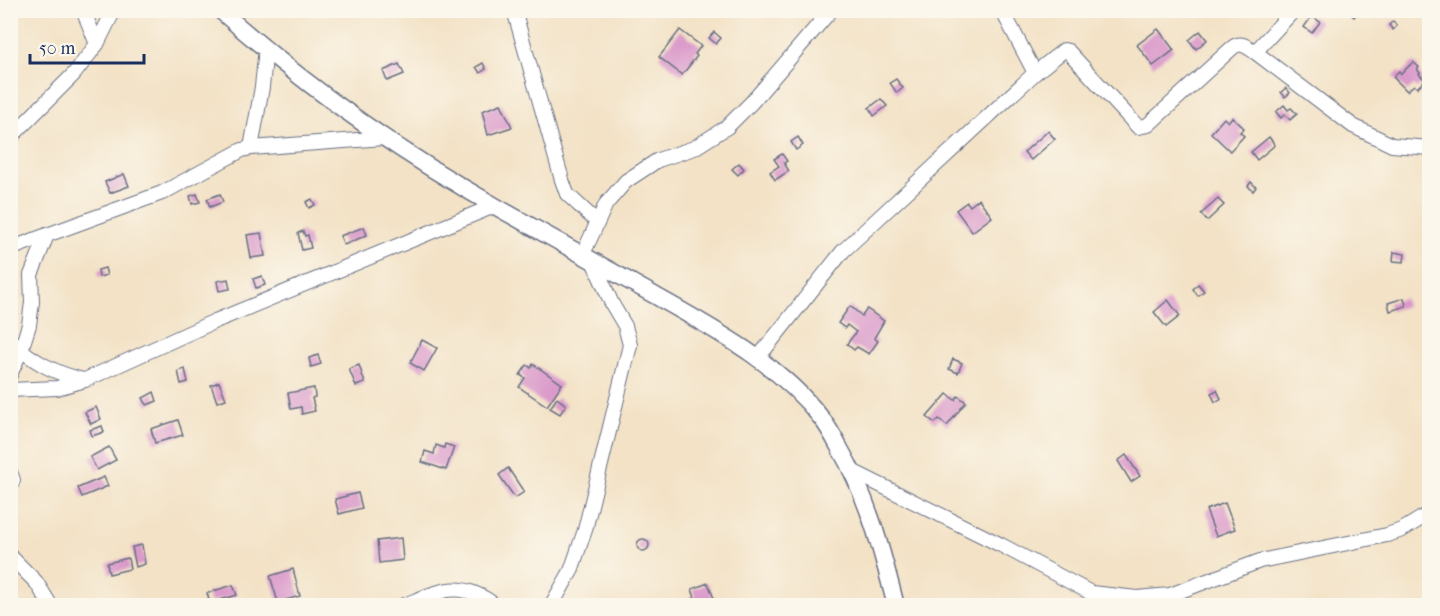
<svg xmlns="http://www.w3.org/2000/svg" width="1440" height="616" font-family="'IM FELL French Canon',serif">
	<rect width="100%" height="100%" fill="#fbf7ec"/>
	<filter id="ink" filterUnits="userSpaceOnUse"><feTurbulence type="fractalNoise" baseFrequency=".0167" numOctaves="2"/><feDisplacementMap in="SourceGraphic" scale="12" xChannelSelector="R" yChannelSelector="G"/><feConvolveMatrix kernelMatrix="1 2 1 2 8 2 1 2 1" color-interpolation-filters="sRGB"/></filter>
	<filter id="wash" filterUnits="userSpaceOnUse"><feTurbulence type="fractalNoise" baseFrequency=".008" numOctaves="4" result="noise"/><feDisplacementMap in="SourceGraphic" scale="24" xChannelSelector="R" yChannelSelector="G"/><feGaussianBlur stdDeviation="1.35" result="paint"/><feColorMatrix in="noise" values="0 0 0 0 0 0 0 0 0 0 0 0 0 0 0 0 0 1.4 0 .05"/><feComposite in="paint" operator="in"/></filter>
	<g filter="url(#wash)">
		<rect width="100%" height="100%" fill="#f3e2c6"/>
		<g id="blocks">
			<!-- building -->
			<g fill="#da9aca">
				<polygon points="1346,10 1360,10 1354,17"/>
				<polygon points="1312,16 1320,22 1312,33 1304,27"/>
				<polygon points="1393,21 1397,26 1393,30 1389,25"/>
				<polygon points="1158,29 1174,50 1153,66 1137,45"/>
				<polygon points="680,30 701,46 695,54 697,56 682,75 659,57"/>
				<polygon points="1200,31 1207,40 1196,49 1189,40"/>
				<polygon points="714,32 721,38 716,44 709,38"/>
				<polygon points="1413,62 1419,67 1417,69 1420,73 1419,74 1425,80 1417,88 1414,85 1407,91 1393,77 1399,71 1401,74"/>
				<polygon points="483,63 486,69 480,73 476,67"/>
				<polygon points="399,64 404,74 387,81 383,71"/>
				<polygon points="896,79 903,88 897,93 890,83"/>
				<polygon points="1286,88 1290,93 1285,97 1281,92"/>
				<polygon points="881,99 887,106 874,116 869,108"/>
				<polygon points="501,104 512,127 488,135 482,111"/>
				<polygon points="1284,105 1288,110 1291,108 1297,114 1290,120 1285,114 1281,118 1276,112"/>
				<polygon points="1232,117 1244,128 1240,132 1244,136 1230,151 1211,133 1224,118 1228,122"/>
				<polygon points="1048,131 1055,139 1031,160 1024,152"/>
				<polygon points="798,137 803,145 796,150 791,142"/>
				<polygon points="1269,137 1275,145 1257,160 1251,152"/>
				<polygon points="782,154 787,161 784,163 789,171 775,180 770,172 779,166 774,159"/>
				<polygon points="739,163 744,169 738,175 732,169"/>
				<polygon points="124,174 129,186 110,193 105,182"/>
				<polygon points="1251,182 1256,187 1253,191 1248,186"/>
				<polygon points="197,194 200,202 192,204 190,196"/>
				<polygon points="220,194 223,202 210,207 207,199"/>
				<polygon points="312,199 315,205 309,208 306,202"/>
				<polygon points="979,199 992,217 972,232 956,210 967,202 970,206"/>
				<polygon points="1218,199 1224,205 1207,221 1201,214"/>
				<polygon points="364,227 367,235 344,245 340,236"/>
				<polygon points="303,231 305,236 308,235 311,248 302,250 298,233"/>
				<polygon points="261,233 265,256 251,258 247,235"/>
				<polygon points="1394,252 1405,254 1404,262 1393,261"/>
				<polygon points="105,268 107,275 99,277 98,270"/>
				<polygon points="262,276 265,285 256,288 253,279"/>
				<polygon points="228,279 230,289 219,291 217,281"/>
				<polygon points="1198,284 1204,291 1198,296 1193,289"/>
				<polygon points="1404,298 1406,306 1390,311 1388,303"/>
				<polygon points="1168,300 1180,316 1166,327 1154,312"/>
				<polygon points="850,306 862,316 867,309 884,321 874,338 878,341 869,354 857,347 854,350 847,344 856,332 847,325 845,328 838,323"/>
				<polygon points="422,340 437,348 424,371 410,363"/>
				<polygon points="318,355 321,364 311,367 309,358"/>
				<polygon points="953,359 962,363 958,373 949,369"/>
				<polygon points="533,364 562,384 547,406 519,387 525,378 520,375 527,365 531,368"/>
				<polygon points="359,365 365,383 356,386 349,369"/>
				<polygon points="185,369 188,382 181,384 178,371"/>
				<polygon points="219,382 226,399 217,402 211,385"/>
				<polygon points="314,388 315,397 312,398 315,411 302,414 301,407 291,409 288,393"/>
				<polygon points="1217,390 1221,399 1215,402 1211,393"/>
				<polygon points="154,392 157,401 147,405 143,398"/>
				<polygon points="947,394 955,400 958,396 966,402 947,426 939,419 935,423 927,417"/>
				<polygon points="557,398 566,405 560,414 550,408"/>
				<polygon points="96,407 101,419 91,424 85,412"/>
				<polygon points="178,420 183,435 155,443 151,429"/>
				<polygon points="102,426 104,432 92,436 90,430"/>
				<polygon points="445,444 454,447 446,470 422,462 425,451 434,454 436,445 444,448"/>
				<polygon points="109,447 116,460 97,470 90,457"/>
				<polygon points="1126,455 1140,476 1131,482 1118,461"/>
				<polygon points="508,468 524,492 515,498 499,475"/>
				<polygon points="104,477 108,486 82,497 78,488"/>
				<polygon points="358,493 362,508 339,514 335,499"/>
				<polygon points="1225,503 1235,529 1216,536 1206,510"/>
				<polygon points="401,538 403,560 379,563 377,541"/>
				<circle cx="643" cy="545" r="6"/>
				<polygon points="142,545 145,564 136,567 132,547"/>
				<polygon points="128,558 130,569 109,574 107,563"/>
				<polygon points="293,569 300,596 278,602 270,576"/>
				<polygon points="708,583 717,606 691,606 689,600 695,598 692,589"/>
				<polygon points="233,585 237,595 210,603 207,593"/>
			</g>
		</g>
	</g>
	<g filter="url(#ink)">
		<use href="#blocks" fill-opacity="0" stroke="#676e82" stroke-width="1.5"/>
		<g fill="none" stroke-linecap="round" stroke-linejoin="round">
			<defs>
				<g id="minor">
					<polyline points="83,10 97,44"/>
					<polyline points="514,10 562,180 567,194 597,222"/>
					<polyline points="1002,10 1035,73"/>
					<polyline points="1255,52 1294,10"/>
					<polyline points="10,138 74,74 97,44 114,10"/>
					<polyline points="251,148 262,87 266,48"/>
					<polyline points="47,235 162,193 242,150 251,148 384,138"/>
					<polyline points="10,249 47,235 31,275 32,302 29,325 21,350 10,375"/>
					<polyline points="583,254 606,204 626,181 658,160 694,148 727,127 752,102 831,10"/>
					<path d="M10 340C32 361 54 373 83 380"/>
					<path d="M757 359 843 251 1035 73 1064 50 1068 51 1138 127 1148 125 1232 48C1241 41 1246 46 1255 52L1353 126 1392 145 1430 148"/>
					<polyline points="10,390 57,388 85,380 213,322 494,206"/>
					<polyline points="10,472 13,480 10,487"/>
					<polyline points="854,472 1001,545 1091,593 1110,606"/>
					<polyline points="10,556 36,582 51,606"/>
					<polyline points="1091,593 1137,598 1170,595 1260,561 1387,535 1402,530 1430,513"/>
					<path d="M402 606C441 591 459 578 496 606"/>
					<polyline points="551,606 571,571 585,530 630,345 625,326 612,304 593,261"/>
				</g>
				<path id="tertiary" d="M220 10C304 85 397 151 495 206 548 236 601 265 654 295 715 330 779 363 822 419 829 428 834 438 839 447 868 497 882 551 896 606"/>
			</defs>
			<!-- minor casing -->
			<use href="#minor" stroke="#676e82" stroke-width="16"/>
			<!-- tertiary casing -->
			<use href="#tertiary" stroke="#676e82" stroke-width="19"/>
			<!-- minor -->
			<use href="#minor" stroke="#fff" stroke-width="14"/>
			<!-- tertiary -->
			<use href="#tertiary" stroke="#fff" stroke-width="16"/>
		</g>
	</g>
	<!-- margin -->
	<rect width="1440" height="616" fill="none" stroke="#fbf7ec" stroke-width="36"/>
	<!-- scale -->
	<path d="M30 54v9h114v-9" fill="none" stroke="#1b2f5e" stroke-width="3"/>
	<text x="39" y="54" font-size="18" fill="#1b2f5e" stroke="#fbf7ec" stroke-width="4.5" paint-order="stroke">50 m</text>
</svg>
